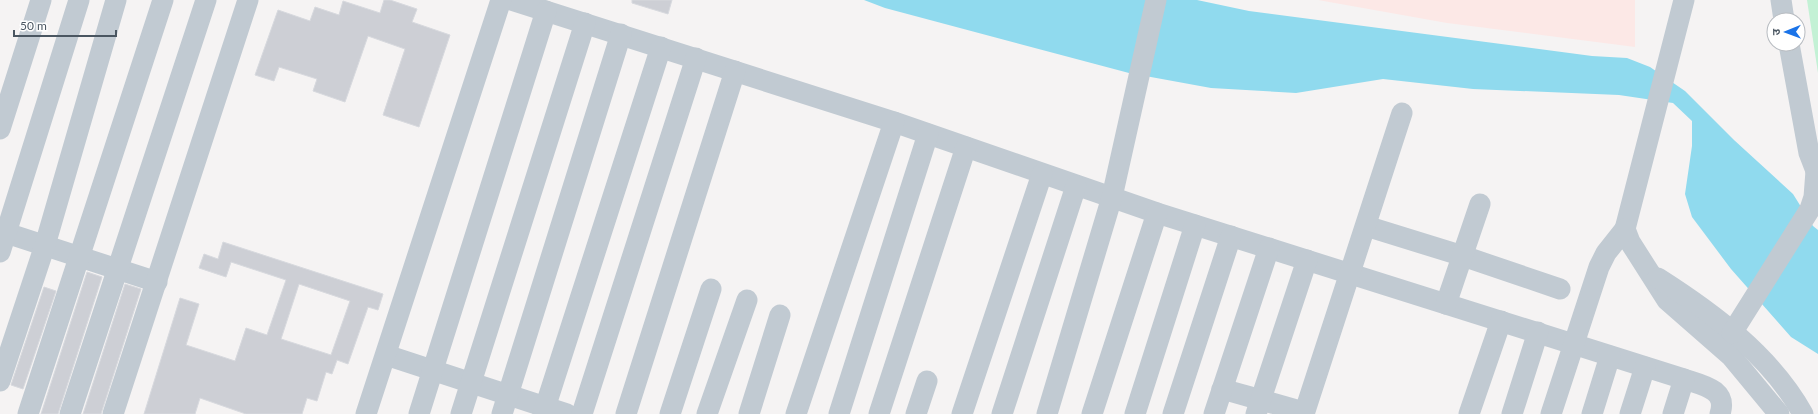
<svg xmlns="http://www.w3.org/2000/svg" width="1818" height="414" font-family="Lato,'Noto Sans Devanagari',sans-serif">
	<rect width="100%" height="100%" fill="#f5f3f3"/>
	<!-- medical -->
	<polygon fill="#fce8e6" points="1318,0 1635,0 1635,47 1447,23"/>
	<!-- green -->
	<polygon fill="#c3f1d5" points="1807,0 1818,0 1818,73"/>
	<!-- water -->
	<polygon fill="#90daee" points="864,0 1197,0 1249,11 1592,56 1627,58 1650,67 1685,91 1734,140 1793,194 1813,226 1818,230 1818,354 1791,337 1731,269 1692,217 1685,194 1692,146 1692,121 1673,103 1619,95 1473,89 1383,79 1296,93 1211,88 1129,73 885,8"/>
	<!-- building -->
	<g fill="#cdcfd5" stroke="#d7d9de" fill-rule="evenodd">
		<polygon points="384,0 390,0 417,9 412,22 450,35 419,127 383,115 405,49 368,36 345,102 313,91 317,79 279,67 274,81 255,75 278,10 310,21 315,7 339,15 343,1 380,13"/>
		<polygon points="632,0 672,0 668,14 632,3"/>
		<path d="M223 242 383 294 378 310 368 307 348 364 337 360 332 374 326 372 317 401 307 398 302 414H246L200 398 195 414H144L180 298 199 304 186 345 235 361 246 328 267 335 286 280 231 262 226 277 199 268 204 254 218 259ZM299 284 350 301 331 355 281 339Z"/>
		<polygon points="87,272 102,277 58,414 41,414"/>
		<polygon points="125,284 141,289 101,414 83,414"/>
		<polygon points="44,287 56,291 23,389 11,385"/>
	</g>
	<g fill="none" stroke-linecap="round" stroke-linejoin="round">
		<!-- minor -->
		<g stroke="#c1cad2" stroke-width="21">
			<path d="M511 0 894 122 1157 213 1684 379C1702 385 1728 389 1720 414"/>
			<polyline points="1684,0 1625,229 1630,242 1667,300 1731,356 1779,414"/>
			<polyline points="1781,0 1784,20"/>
			<polyline points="1789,44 1809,153 1816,171 1818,173"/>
			<polyline points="0,129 41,0"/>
			<polyline points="1366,226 1463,256 1560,289"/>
			<polyline points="0,231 157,282"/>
			<polyline points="0,252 79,0"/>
			<path d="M1658 278C1713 313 1771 356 1803 414"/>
			<polyline points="1446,304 1480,204"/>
			<polyline points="1732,333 1810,209 1814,197 1816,171"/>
			<polyline points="386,355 567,414"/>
			<polyline points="0,381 45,245 116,0"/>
			<polyline points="1222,389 1304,412"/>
			<polyline points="28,414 163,0"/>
			<polyline points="70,414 206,0"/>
			<polyline points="113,414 248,0"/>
			<polyline points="366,414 501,0"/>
			<polyline points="419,414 546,11"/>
			<polyline points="461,414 585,23"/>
			<polyline points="502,414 621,34"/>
			<polyline points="543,414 661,47"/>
			<polyline points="582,414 696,58"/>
			<polyline points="626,414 735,71"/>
			<polyline points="670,414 711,289"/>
			<polyline points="707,414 747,300"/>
			<polyline points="749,414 780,315"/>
			<polyline points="796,414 894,122"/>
			<polyline points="839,414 928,134"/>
			<polyline points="879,414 966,147"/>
			<polyline points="916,414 927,381"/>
			<polyline points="962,414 1042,174"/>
			<polyline points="1002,414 1076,186"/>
			<polyline points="1047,414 1112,197 1156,0"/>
			<polyline points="1092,414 1157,213"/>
			<polyline points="1135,414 1195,225"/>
			<polyline points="1173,414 1231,236"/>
			<polyline points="1214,414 1269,248"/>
			<polyline points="1256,414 1307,260"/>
			<polyline points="1304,414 1402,113"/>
			<polyline points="1469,414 1501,321"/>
			<polyline points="1512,414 1538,332"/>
			<polyline points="1551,414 1599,267 1606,253 1625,229"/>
			<polyline points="1592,414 1610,356"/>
			<polyline points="1630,414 1645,367"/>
			<polyline points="1673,414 1684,379"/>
		</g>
	</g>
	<!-- north arrow -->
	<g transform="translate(1786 32) rotate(269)"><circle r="19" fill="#ffffff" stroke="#b7bbc0"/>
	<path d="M0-3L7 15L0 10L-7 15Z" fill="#1a73e8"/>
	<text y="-6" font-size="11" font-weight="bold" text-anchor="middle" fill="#4a5661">उ</text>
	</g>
	<!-- scale -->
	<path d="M14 30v6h102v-6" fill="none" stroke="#4a5661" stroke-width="2"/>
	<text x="20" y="30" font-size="12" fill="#4a5661" stroke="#ffffff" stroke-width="3" paint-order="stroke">50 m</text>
</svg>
